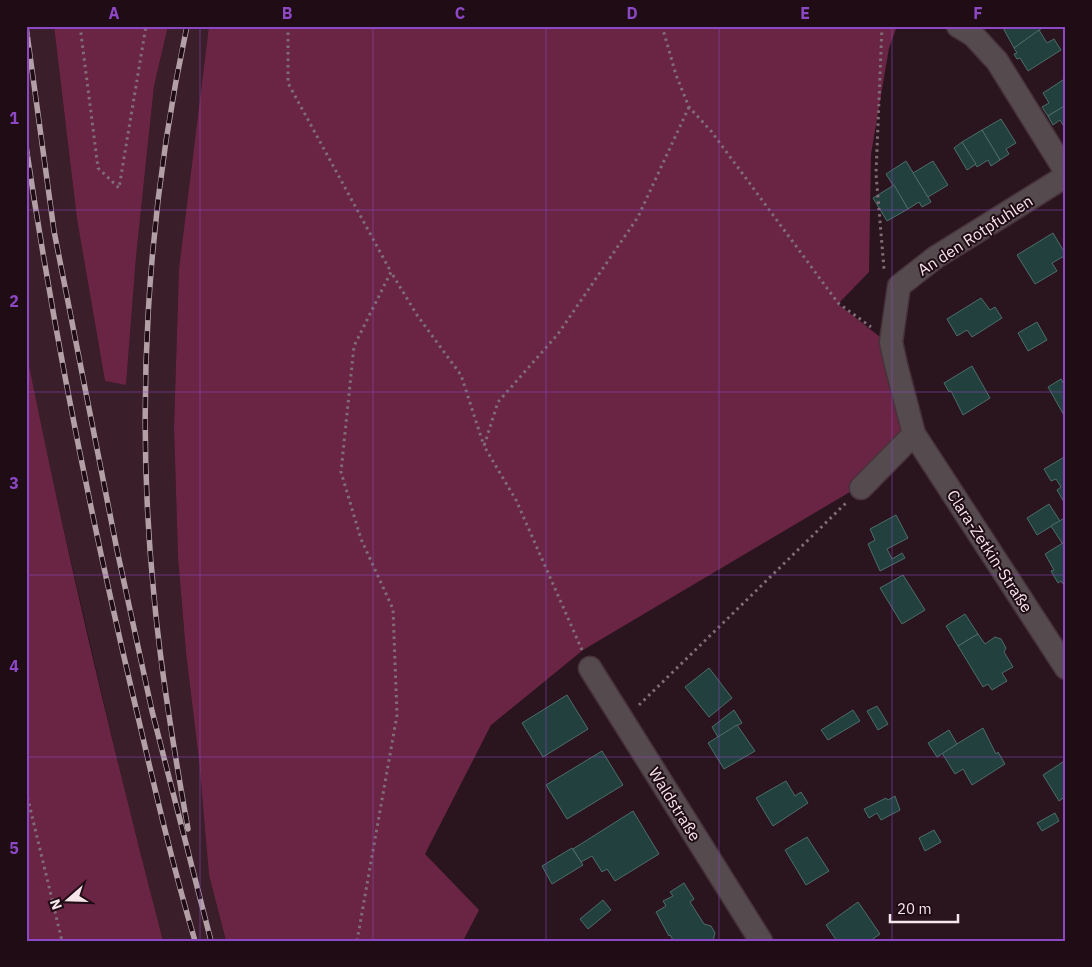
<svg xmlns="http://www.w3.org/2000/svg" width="1092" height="967" font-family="'IBM Plex Sans',sans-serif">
	<rect width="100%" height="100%" fill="#2a151e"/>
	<!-- built -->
	<polygon fill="#3a1e29" points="26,26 54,26 77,219 105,381 126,385 136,257 154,86 168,26 209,26 179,269 174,427 178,557 186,653 199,760 209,875 226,941 163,941 124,789 48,462 26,350"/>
	<!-- forest -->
	<g fill="#6a2545">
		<polygon points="54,26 168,26 154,86 136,257 126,385 105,381 77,219"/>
		<polygon points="209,26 897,26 889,48 871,154 869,272 838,304 889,344 913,433 860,486 583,650 491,725 425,854 479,910 463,941 226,941 209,875 199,760 186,653 178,557 174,427 179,269"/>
		<path d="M26 350C65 548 112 745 163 941H26Z"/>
	</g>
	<!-- building -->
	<g fill="#21403e" stroke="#4d6d6b">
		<polygon points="1002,26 1045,26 1014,48"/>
		<polygon points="1039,30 1047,43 1054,39 1061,50 1028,71 1020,58 1017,59 1014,54 1017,53 1014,48"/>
		<polygon points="1066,78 1066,105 1048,116 1042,107 1049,103 1043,93"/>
		<polygon points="1066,105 1066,130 1060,120 1053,125 1048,116"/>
		<polygon points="1001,119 1016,143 1006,149 1009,154 1000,160 982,130"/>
		<polygon points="982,130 1000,160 991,166 988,160 977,167 962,142"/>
		<polygon points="962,142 976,164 967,170 954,148"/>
		<polygon points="906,161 931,202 922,207 919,202 908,209 886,174"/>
		<polygon points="933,161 948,185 928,197 913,173"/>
		<polygon points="894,185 908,209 887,221 873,198"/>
		<polygon points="1053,233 1066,255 1052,263 1057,271 1035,284 1017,255"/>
		<polygon points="981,298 990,310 995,307 1002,318 972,337 967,330 957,336 947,319"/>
		<polygon points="1037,322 1047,340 1028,351 1018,333"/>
		<polygon points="972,366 990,398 963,415 951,391 949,392 944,383"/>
		<polygon points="1061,379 1066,387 1065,417 1048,387"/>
		<polygon points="1066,456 1066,501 1064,502 1057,490 1061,487 1056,479 1051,481 1044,469"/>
		<polygon points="1049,504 1060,521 1037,535 1027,518"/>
		<polygon points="896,515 908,538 887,549 892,559 902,553 905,558 880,571 868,544 875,540 870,529"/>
		<polygon points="1066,517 1066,541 1062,543 1051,526"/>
		<polygon points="1066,541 1066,588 1061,581 1058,583 1051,571 1054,570 1045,554"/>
		<polygon points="903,575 925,610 902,624 880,588"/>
		<polygon points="965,614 978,634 958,646 946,626"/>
		<polygon points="978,634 985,644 995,637 1001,639 1006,648 1004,652 1013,667 1002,673 1007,681 992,690 988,684 983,687 958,646"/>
		<polygon points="709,668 732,698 709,717 685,687"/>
		<polygon points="567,695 588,729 543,757 522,723"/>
		<polygon points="877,706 888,724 878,730 867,711"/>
		<polygon points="734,710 742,723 718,737 712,727"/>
		<polygon points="853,710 860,721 828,740 821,730"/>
		<polygon points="737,725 755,751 724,769 708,743"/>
		<polygon points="983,728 996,754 998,752 1005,764 972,785 963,769 955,774 942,753"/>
		<polygon points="949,730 957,744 937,757 928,743"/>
		<polygon points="602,751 623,785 567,819 546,785"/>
		<polygon points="1066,760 1066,796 1059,801 1043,775"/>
		<polygon points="786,781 795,796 801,792 808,803 773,826 756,798"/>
		<polygon points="895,796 900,810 881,820 877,813 869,818 864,809 886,798 888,800"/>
		<polygon points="633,811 659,854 615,881 607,869 602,872 592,856 581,862 573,849"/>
		<polygon points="1055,813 1059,821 1042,831 1037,823"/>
		<polygon points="934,830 941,842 925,851 919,838"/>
		<polygon points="807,837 829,871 806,885 785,850"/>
		<polygon points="572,848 583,865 552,884 542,866"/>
		<polygon points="684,883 694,899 690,902 704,924 711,926 715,933 713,941 672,941 673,940 670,935 669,936 656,912 666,906 663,901 673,896 670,892"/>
		<polygon points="603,900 611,910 588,929 580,919"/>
		<polygon points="858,902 880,934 870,941 837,941 826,925"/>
	</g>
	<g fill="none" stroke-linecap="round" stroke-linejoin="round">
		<defs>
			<g id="minor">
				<polyline points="958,26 973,35 997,61 1066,172"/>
				<polyline points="1066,176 936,257 899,286 891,342 896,365 914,434 1066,668"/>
				<polyline points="861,488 914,434"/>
				<polyline points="590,668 761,941"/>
			</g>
		</defs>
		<!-- minor casing -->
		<use href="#minor" stroke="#47323b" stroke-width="25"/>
		<!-- path -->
		<g stroke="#806d75" stroke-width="3" stroke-dasharray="2.5 4" stroke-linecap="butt">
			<polyline points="80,26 98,168 119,188 146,26"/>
			<polyline points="288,26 288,83 391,272"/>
			<polyline points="662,26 676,75 689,107 711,131 838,303 871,327"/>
			<polyline points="882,26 876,174 884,269"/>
			<polyline points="582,650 516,500 484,446 498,402 558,334 638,217 689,107"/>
			<polyline points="639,705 846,503"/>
			<polyline points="26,791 62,941"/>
			<polyline points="357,941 397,715 393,609 361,539 341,472 354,346 391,272 417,315 461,375 484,446"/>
		</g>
		<!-- minor -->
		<use href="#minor" stroke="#554a4e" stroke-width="22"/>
		<defs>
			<g id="rail">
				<polyline points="26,26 54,231 117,550 152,711 211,941"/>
				<path d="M187 26C147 212 135 407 154 596 161 674 174 751 188 829"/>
				<path d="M26 146C53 328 89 508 131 687 151 772 170 857 195 941"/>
			</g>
		</defs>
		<!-- rail casing -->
		<use href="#rail" stroke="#b2a0a6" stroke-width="5.5"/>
		<!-- rail -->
		<use href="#rail" stroke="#200c15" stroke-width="4" stroke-dasharray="11" stroke-linecap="butt"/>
	</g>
	<!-- grid -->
	<path fill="none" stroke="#8d48c6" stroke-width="1" stroke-opacity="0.55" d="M200 26V941M373 26V941M546 26V941M719 26V941M892 26V941M26 210H1066M26 392H1066M26 575H1066M26 757H1066"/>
	<g text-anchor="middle" stroke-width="4" stroke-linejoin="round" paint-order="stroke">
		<!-- street labels -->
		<g font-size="16" fill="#f6e6eb" stroke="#200c15">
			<text transform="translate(975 235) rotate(-33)" y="6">An den Rotpfuhlen</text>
			<text transform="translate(990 551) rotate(57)" y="6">Clara-Zetkin-Straße</text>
			<text transform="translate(675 804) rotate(58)" y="6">Waldstraße</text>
		</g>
	</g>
	<!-- border -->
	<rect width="1092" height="967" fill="none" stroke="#200c15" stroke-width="55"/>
	<!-- north arrow -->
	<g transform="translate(68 900) rotate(250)" stroke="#200c15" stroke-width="4" paint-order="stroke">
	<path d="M0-4L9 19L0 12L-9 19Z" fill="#f6e6eb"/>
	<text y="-8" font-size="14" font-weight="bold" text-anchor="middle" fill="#f6e6eb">N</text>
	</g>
	<!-- scale -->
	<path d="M890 914v8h68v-8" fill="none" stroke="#f6e6eb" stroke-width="2.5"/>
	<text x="897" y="914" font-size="15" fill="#f6e6eb" stroke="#200c15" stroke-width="4" paint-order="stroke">20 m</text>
	<rect x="28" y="28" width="1036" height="912" fill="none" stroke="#8d48c6" stroke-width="2"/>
	<g font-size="16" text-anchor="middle" font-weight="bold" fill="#8d48c6">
		<text x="114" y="19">A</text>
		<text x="287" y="19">B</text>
		<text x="460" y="19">C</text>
		<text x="632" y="19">D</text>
		<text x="805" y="19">E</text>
		<text x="978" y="19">F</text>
		<text x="14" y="124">1</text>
		<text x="14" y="307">2</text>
		<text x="14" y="489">3</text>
		<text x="14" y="672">4</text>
		<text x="14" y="854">5</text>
	</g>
</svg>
